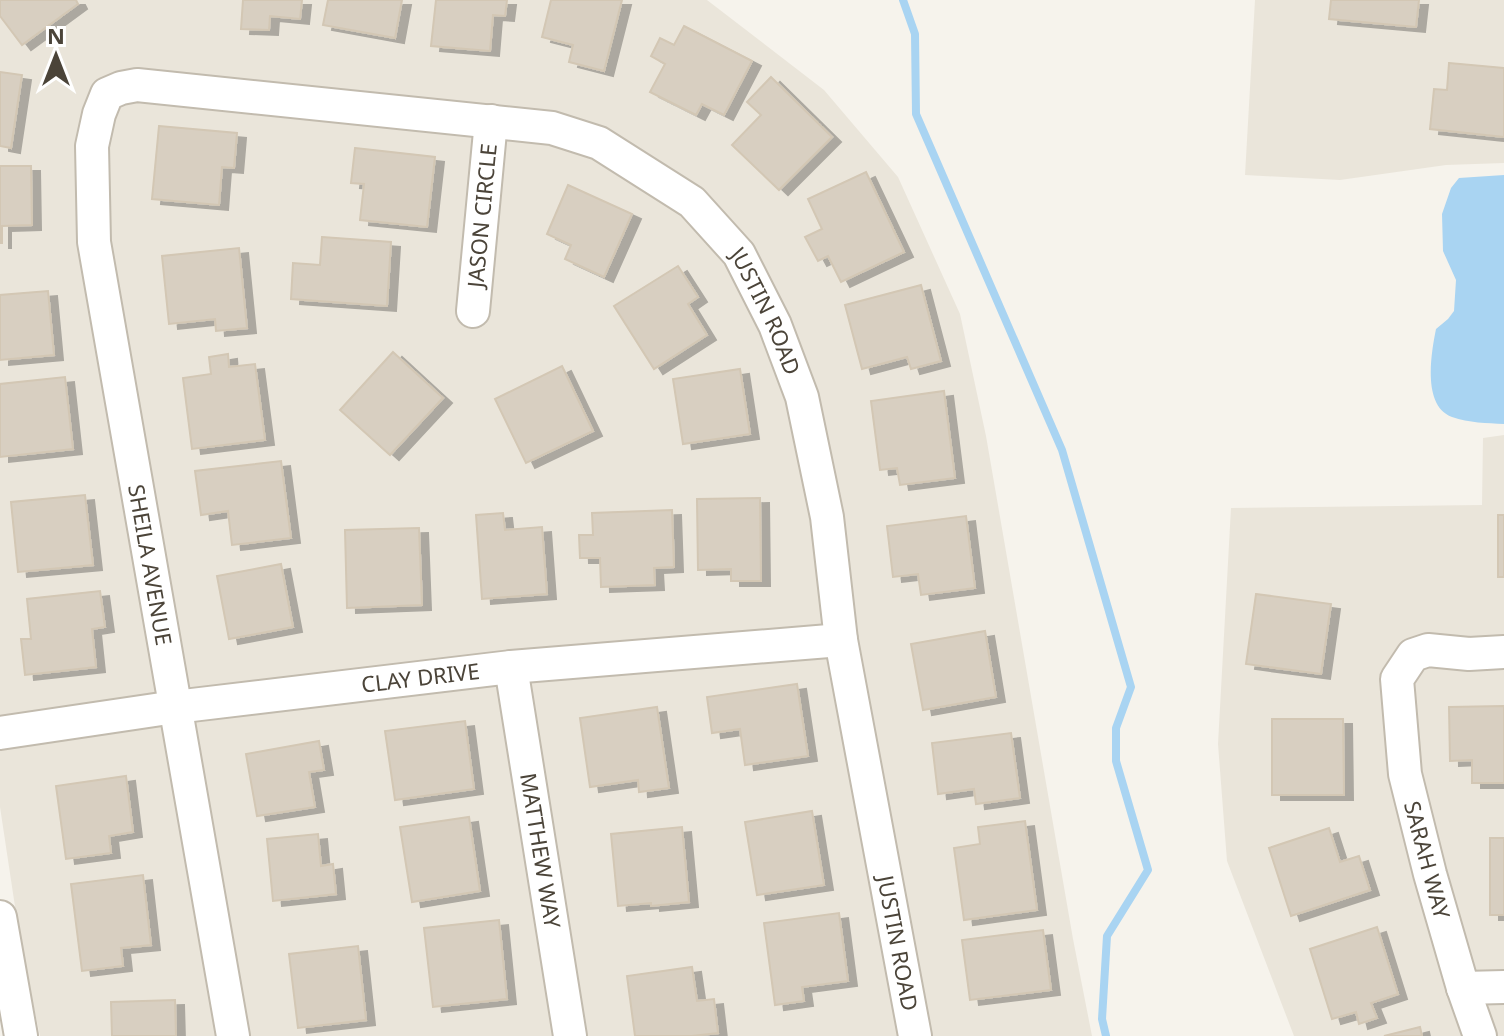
<svg xmlns="http://www.w3.org/2000/svg" width="1504" height="1036" font-family="'Noto Sans',sans-serif">
	<defs>
		<filter id="shadow"><feDropShadow dx="9" dy="5" stdDeviation="0" flood-color="#0004"/></filter>
	</defs>
	<rect width="100%" height="100%" fill="#f6f3ec"/>
	<!-- residential -->
	<g fill="#eae5da">
		<polygon points="0,0 707,0 824,90 898,177 960,314 986,436 1073,939 1092,1036 40,1036 22,953 0,807"/>
		<polygon points="1255,0 1504,0 1504,163 1446,165 1340,180 1245,175"/>
		<polygon points="1504,435 1504,1036 1294,1036 1227,861 1218,744 1231,508 1482,505 1483,438"/>
	</g>
	<!-- water -->
	<path fill="#a9d4f2" d="M1504 175V424C1487 423 1469 423 1452 417 1422 406 1431 354 1436 329L1448 319 1454 311 1456 280 1443 251 1442 214 1451 188 1459 178Z"/>
	<g fill="none" stroke-linecap="round" stroke-linejoin="round">
		<!-- stream -->
		<polyline stroke="#a9d4f2" stroke-width="8" points="903,0 915,34 916,114 1062,450 1131,687 1116,728 1116,761 1148,870 1107,936 1102,1019 1106,1036"/>
	</g>
	<!-- building -->
	<g fill="#d8cfc1" stroke="#d3c7b4" stroke-width="2" filter="url(#shadow)">
		<polygon points="0,0 76,0 78,4 22,45 0,16"/>
		<polygon points="243,0 302,0 300,19 270,16 269,30 241,29"/>
		<polygon points="328,0 402,0 395,38 323,25"/>
		<polygon points="436,0 507,0 505,16 493,15 490,51 431,46"/>
		<polygon points="551,0 622,0 604,71 569,62 573,45 542,37"/>
		<polygon points="1331,0 1419,0 1416,27 1329,19"/>
		<polygon points="684,26 752,61 724,115 702,104 696,115 650,92 665,64 651,56 660,38 674,45"/>
		<polygon points="1449,63 1504,68 1504,137 1430,129 1434,89 1447,90"/>
		<polygon points="0,72 22,75 11,148 0,146"/>
		<polygon points="771,77 832,137 779,190 732,145 761,115 747,102"/>
		<polygon points="159,126 237,133 234,168 222,167 219,205 152,199"/>
		<polygon points="355,148 435,157 427,227 360,220 364,184 351,183"/>
		<polygon points="0,166 31,166 32,225 2,226 2,243 0,243"/>
		<polygon points="866,172 904,252 841,282 828,256 818,261 805,237 822,229 808,199"/>
		<polygon points="568,185 632,214 604,277 565,259 571,245 547,234"/>
		<polygon points="322,237 391,242 387,306 291,299 293,263 320,265"/>
		<polygon points="239,248 247,328 216,331 215,319 169,324 162,256"/>
		<polygon points="678,266 698,297 688,304 707,335 654,369 614,306"/>
		<polygon points="921,285 941,361 911,369 907,357 862,369 845,305"/>
		<polygon points="48,291 54,355 0,360 0,295"/>
		<polygon points="393,352 443,398 390,455 340,410"/>
		<polygon points="228,354 229,367 255,364 265,440 192,449 183,378 211,374 209,357"/>
		<polygon points="562,366 593,431 526,463 495,399"/>
		<polygon points="740,369 750,434 683,444 673,379"/>
		<polygon points="65,377 73,449 0,457 0,384"/>
		<polygon points="944,391 955,478 900,485 897,468 880,470 871,401"/>
		<polygon points="281,461 291,538 232,545 228,511 201,515 195,471"/>
		<polygon points="85,495 93,565 18,572 11,502"/>
		<polygon points="760,498 761,581 731,581 731,569 698,570 697,499"/>
		<polygon points="672,510 674,567 654,568 655,585 601,587 600,558 580,558 579,535 593,535 592,513"/>
		<polygon points="503,513 505,530 542,527 547,594 482,599 476,515"/>
		<rect x="1498" y="515" width="6" height="62"/>
		<polygon points="966,516 975,588 921,595 918,574 893,577 887,526"/>
		<polygon points="419,528 422,605 347,608 345,530"/>
		<polygon points="281,564 293,627 229,639 217,576"/>
		<polygon points="100,591 105,627 92,629 96,667 25,675 21,639 31,639 27,599"/>
		<polygon points="1256,594 1331,604 1321,674 1246,664"/>
		<polygon points="985,631 996,697 923,710 911,644"/>
		<polygon points="797,684 808,756 745,765 740,729 712,733 707,697"/>
		<polygon points="1504,706 1504,783 1472,783 1472,760 1450,761 1449,707"/>
		<polygon points="657,707 669,788 639,792 638,780 590,787 580,718"/>
		<polygon points="1272,719 1343,719 1344,795 1272,795"/>
		<polygon points="465,721 474,789 395,800 385,731"/>
		<polygon points="1011,733 1020,798 976,804 974,789 938,794 932,743"/>
		<polygon points="319,741 324,770 309,772 315,807 257,816 246,754"/>
		<polygon points="126,776 133,832 109,836 111,853 66,859 56,786"/>
		<polygon points="812,811 824,885 757,895 745,822"/>
		<polygon points="469,817 480,891 412,902 400,827"/>
		<polygon points="1025,821 1037,910 964,920 954,848 980,844 978,827"/>
		<polygon points="682,827 689,902 651,906 651,903 618,906 611,834"/>
		<polygon points="1329,828 1340,862 1359,856 1370,890 1291,916 1269,848"/>
		<polygon points="318,834 321,866 333,864 336,894 273,901 267,839"/>
		<rect x="1490" y="838" width="14" height="77"/>
		<polygon points="143,875 151,945 121,948 123,966 82,971 71,884"/>
		<polygon points="839,913 848,981 802,987 804,1001 775,1005 764,923"/>
		<polygon points="499,920 507,999 433,1007 424,928"/>
		<polygon points="1377,927 1398,994 1371,1003 1377,1018 1359,1024 1356,1012 1332,1019 1310,949"/>
		<polygon points="1043,930 1051,990 970,1000 962,940"/>
		<polygon points="358,946 366,1020 298,1028 289,954"/>
		<polygon points="692,967 697,1001 714,999 718,1033 692,1036 635,1036 627,976"/>
		<polygon points="175,1000 176,1036 112,1036 111,1002"/>
		<polygon points="1420,1027 1422,1036 1384,1036"/>
	</g>
	<g fill="none" stroke-linecap="round" stroke-linejoin="round">
		<defs>
			<g id="minor">
				<path id="s1" d="M473 311 491 121"/>
				<path id="s2" d="M511 667 570 1036"/>
				<path id="s3" d="M0 733 175 707 511 667 841 640"/>
				<polyline points="0,917 21,1036"/>
				<polyline points="1463,988 1504,987"/>
				<path id="s4" d="M233 1036 94 242 92 146 99 114 107 94 121 88 137 85 552 128 599 143 692 202 739 254 775 325 802 397 827 517 841 640 915 1036"/>
				<polyline points="1480,1036 1463,988 1430,874 1405,774 1397,679 1413,655 1428,650 1469,654 1504,652"/>
			</g>
		</defs>
		<!-- minor casing -->
		<use href="#minor" stroke="#c2bbae" stroke-width="36"/>
		<!-- minor -->
		<use href="#minor" stroke="#fff" stroke-width="32"/>
	</g>
	<g text-anchor="middle" stroke-width="8" stroke-linejoin="round" paint-order="stroke">
		<!-- street labels -->
		<g font-size="22" fill="#4b4439" stroke="#fff">
			<text dy="8" stroke="none"><textPath href="#s1" startOffset="96">JASON CIRCLE</textPath></text>
			<text dy="8" stroke="none"><textPath href="#s4" startOffset="1698">JUSTIN ROAD</textPath></text>
			<text transform="translate(150 565) rotate(80)" y="8">SHEILA AVENUE</text>
			<text dy="8" stroke="none"><textPath href="#s3" startOffset="424">CLAY DRIVE</textPath></text>
			<text dy="8" stroke="none"><textPath href="#s2" startOffset="186">MATTHEW WAY</textPath></text>
			<text transform="translate(1427 860) rotate(75)" y="8">SARAH WAY</text>
			<text dy="8" stroke="none"><textPath href="#s4" startOffset="2346">JUSTIN ROAD</textPath></text>
		</g>
	</g>
	<!-- north arrow -->
	<g transform="translate(56 56)" stroke="#ffffff" stroke-width="6" paint-order="stroke">
	<path d="M0-6L14 30L0 20L-14 30Z" fill="#4b4439"/>
	<text y="-12" font-size="22" font-weight="bold" text-anchor="middle" fill="#4b4439">N</text>
	</g>
</svg>
